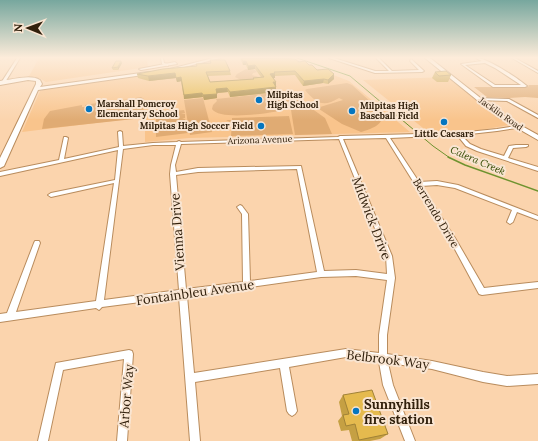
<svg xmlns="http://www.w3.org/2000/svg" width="538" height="441" font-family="Lora,serif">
	<rect width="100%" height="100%" fill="#fbd4ad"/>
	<!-- built -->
	<g fill="#f9c48c">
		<polygon points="39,58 147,58 148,67 46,82 39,78 28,78"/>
		<polygon points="225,58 290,58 349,81 410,132 189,138 145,142 145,117 22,132 40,91 43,90 177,70"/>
		<polygon points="448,77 509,125 475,131 428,132 363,80"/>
	</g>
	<!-- green -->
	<g fill="#e0ab73">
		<polygon points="246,69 255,70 257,72 253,73 252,75 259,77 261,79 243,81 235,77 237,74"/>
		<path d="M347 83 352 85 383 113C384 125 371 129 361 132L342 124 319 109 320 107 343 100 339 98C323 108 316 103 305 90L307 89Z"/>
		<polygon points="528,85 538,85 538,98 525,97 509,98 487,97 474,87 527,87 529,86"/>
		<path d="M290 91 302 100 300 105 293 108C278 112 221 122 212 109L213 105 217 101 216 99Z"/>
		<path d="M141 97 144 99 143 118 42 129 44 119 50 111 82 105V107H85V105C104 101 122 101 141 97Z"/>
		<polygon points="203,98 212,132 190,135 184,100"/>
		<polygon points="311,108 325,118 332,134 295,135 291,110"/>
		<polygon points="184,110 185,113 181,114 185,114 185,118 182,119 185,119 186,123 183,124 186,124 187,128 183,129 187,129 188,133 156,137 156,133 160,132 156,132 156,128 160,127 156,127 156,123 160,122 156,122 156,118 174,115 156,117 156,113"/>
		<polygon points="289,116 293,134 231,136 232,123 226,120 232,120 232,118"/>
	</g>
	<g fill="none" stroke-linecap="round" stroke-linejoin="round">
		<!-- stream-far1 -->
		<polyline stroke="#6e932f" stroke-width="1" points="297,58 350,76 433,146 450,158"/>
		<!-- stream -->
		<polyline stroke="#6e932f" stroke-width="1.5" points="448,157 465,165 538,191"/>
		<defs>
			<g id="street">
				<polygon points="17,58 20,58 4,84 2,84 1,83"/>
				<polygon points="161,58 163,58 164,63 168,64 168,66 162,64"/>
				<polygon points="329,58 334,58 375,71 389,71 376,58 379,58 392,71 419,70 410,61 411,59 424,71 422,72 375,73"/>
				<path d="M476 58C488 58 517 78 527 86L525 87H493L461 64 482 61ZM485 63 495 68 521 85H495L465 65Z"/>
				<polygon points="512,58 515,58 538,71 538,73"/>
				<polygon points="477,98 509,99 538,115 538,118 507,101 478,100 476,99"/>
				<path d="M522 125H523V127L497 131 461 135 470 144 481 149 504 156 509 146 516 145H528V146L526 147 513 148 508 158 538 167V171L477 151 466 146 457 135 390 138 419 182 437 181 458 185 538 216V220L517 212 513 222 510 224 507 222 512 210 455 188 437 185 421 186 455 238 484 288 538 282V288L482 295 479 294 451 242 386 138 343 139 392 256 395 278 387 335V354L432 361 483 372 507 376 538 374V384L507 386 483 382 432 369 388 363 393 385 415 441H405L383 385 379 362 346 357 289 367 297 411 295 414 292 416 289 414 287 411 280 368 195 382 200 441H190L179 297 102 307 99 310 96 308 0 322V314L7 313 34 243 35 241H39L40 243 16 312 96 301 114 183 51 197 48 195 51 193 115 180 118 150 0 176V172L59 160 64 137H66L68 138 64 159 119 147 118 132 120 131 122 132 123 146 153 143 177 142 179 141 181 142 338 137 340 136H342L458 133 497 129ZM339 139 386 256 387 274 356 270 324 271 301 166 198 168 176 172 175 165 181 144ZM153 145H176L171 165 170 174 179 290 104 300 123 149ZM297 169 317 272 250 281 248 214 242 206 240 205 237 207 242 214 243 282 186 289 176 175 198 172ZM356 276 387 280 379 335V353L346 349 194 373 187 296 245 288H247L250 287 321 277Z"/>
				<polygon points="129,350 132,351 133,354 127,441 117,441 124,359 63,370 48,441 38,441 56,363"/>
			</g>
			<g id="secondary">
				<polygon points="213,58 221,58 168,71 166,70"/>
				<polygon points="425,58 430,58 502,115 538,135 538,140 498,117"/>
				<polygon points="175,62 177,64 141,70 139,69"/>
				<path d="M148 72H150V74L38 90 4 166 0 168V158L36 84V81L28 80 0 85V81C12 80 30 74 40 80L42 84 40 87Z"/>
			</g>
		</defs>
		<!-- street casing -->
		<use href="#street" stroke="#b98c5d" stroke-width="2"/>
		<!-- secondary casing -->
		<use href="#secondary" stroke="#b98c5d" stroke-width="2"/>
		<!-- street -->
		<use href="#street" fill="#fff" fill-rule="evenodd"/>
		<!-- secondary -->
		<use href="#secondary" fill="#fff" fill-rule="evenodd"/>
	</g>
	<!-- wall -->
	<g fill="#c5a043">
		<polygon points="240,58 291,58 299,62 309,65 317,70 334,74 334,79 328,84 323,83 303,86 295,75 275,76 275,78 273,78 276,86 275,87 276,92 230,97 228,92 217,93 217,98 204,100 203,97 184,99 181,81 177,82 176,78 149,81 138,78 137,74 197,66 210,63 210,60 230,71 231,75 208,76 210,82 253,79 253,78 261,77 255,69 248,70 246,65 243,65"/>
		<polygon points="121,61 122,63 118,70 113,70 112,68"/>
		<polygon points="435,72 451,75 448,82 437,82 432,78"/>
		<polygon points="343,395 388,434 380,439 370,441 352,441 349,430 341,431 338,421 342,416 339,402"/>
	</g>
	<!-- shaded-wall -->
	<g fill="#a08237">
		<polygon points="121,61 122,63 118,70 118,67"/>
		<rect x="243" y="61" width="3" height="4"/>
		<polygon points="255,65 255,69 248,70 248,66"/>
		<polygon points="175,73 176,78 149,81 148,76"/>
		<polygon points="275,73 275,78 270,78 270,74"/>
		<polygon points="334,74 334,79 328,84 328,80"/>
		<polygon points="181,77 182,81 177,82 176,78"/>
		<polygon points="324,79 323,83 303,86 304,81"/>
		<polygon points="273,82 276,82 276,86 272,87"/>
		<polygon points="276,87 276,92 230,97 230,92"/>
		<polygon points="227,88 228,92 216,93 216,89"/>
		<polygon points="202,93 203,97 184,99 184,95"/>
		<polygon points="217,94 217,98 204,100 203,95"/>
	</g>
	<!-- building -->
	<g fill="#e5ba4e" stroke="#a08237">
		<polygon points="241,58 295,59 299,62 305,61 309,65 312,65 317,70 328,69 334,74 328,80 324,79 304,81 295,71 274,72 275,73 270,74 276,82 273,82 276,87 230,92 227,88 216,89 217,94 203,95 202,93 184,95 181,77 176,78 175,73 148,76 137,74 163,69 197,66 196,64 211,63 210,60 225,60 230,71 206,72 210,82 254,79 253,78 264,77 255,65 248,66 246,61 243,61"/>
		<polygon points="116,61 121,61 118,67 112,68"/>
		<polygon points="446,71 451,75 439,76 435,72"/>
		<polygon points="372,390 388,434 359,440 355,424 346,426 343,415 349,414 343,395"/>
	</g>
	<!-- sky -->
	<linearGradient id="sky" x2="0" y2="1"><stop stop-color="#77a79e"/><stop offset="0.48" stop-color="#fdecda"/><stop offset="1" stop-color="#fdecda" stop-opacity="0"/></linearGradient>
	<rect width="538" height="120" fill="url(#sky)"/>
	<!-- markers -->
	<g fill="#0576c0" stroke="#f9e5d2" stroke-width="1.5">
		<circle cx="259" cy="100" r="4"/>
		<circle cx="89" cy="109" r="4"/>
		<circle cx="352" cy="111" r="4"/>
		<circle cx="444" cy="122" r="4"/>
		<circle cx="261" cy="126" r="4"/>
		<circle cx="356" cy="411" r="4"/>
	</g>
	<g text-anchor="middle" stroke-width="4" stroke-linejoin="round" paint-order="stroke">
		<!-- far-poi labels -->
		<g font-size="9" font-weight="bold" fill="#31200c" stroke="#f9e5d2" text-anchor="start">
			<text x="267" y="98">Milpitas<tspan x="267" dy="10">High School</tspan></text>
			<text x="97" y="107">Marshall Pomeroy<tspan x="97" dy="10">Elementary School</tspan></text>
			<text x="360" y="109">Milpitas High<tspan x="360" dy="10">Baseball Field</tspan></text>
			<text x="253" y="129" text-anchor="end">Milpitas High Soccer Field</text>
			<text x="444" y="137" text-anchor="middle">Little Caesars</text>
		</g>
		<!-- far-street labels -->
		<g font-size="9" fill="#31200c" stroke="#f9e5d2">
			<text transform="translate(501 114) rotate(35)" y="3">Jacklin Road</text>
			<text transform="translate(260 140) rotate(-2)" y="3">Arizona Avenue</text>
		</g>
		<!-- far-water labels -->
		<g font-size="10" font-style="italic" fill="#334b00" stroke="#f9e5d2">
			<text transform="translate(478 160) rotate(23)" y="4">Calera Creek</text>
		</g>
		<!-- street labels -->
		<g font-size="11" fill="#31200c" stroke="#f9e5d2">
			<text transform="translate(436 213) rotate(59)" y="4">Berrendo Drive</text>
		</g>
		<!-- near-street labels -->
		<g font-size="13" fill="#31200c" stroke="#f9e5d2">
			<text transform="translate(372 218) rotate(69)" y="5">Midwick Drive</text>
			<text transform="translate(177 232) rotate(-94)" y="5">Vienna Drive</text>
			<text transform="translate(195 292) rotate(-8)" y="5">Fontainbleu Avenue</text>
			<text transform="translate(388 359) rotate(7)" y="5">Belbrook Way</text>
			<text transform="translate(126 396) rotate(-85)" y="5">Arbor Way</text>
		</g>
		<!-- near-poi labels -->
		<g font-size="13" font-weight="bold" fill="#31200c" stroke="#f9e5d2" text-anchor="start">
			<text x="364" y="409">Sunnyhills<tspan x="364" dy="15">fire station</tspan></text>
		</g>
	</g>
	<!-- north arrow -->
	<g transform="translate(28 28) rotate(271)" stroke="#f9e5d2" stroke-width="3" paint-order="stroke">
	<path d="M0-3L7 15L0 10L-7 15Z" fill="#31200c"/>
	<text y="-6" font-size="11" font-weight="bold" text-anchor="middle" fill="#31200c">N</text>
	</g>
</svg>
